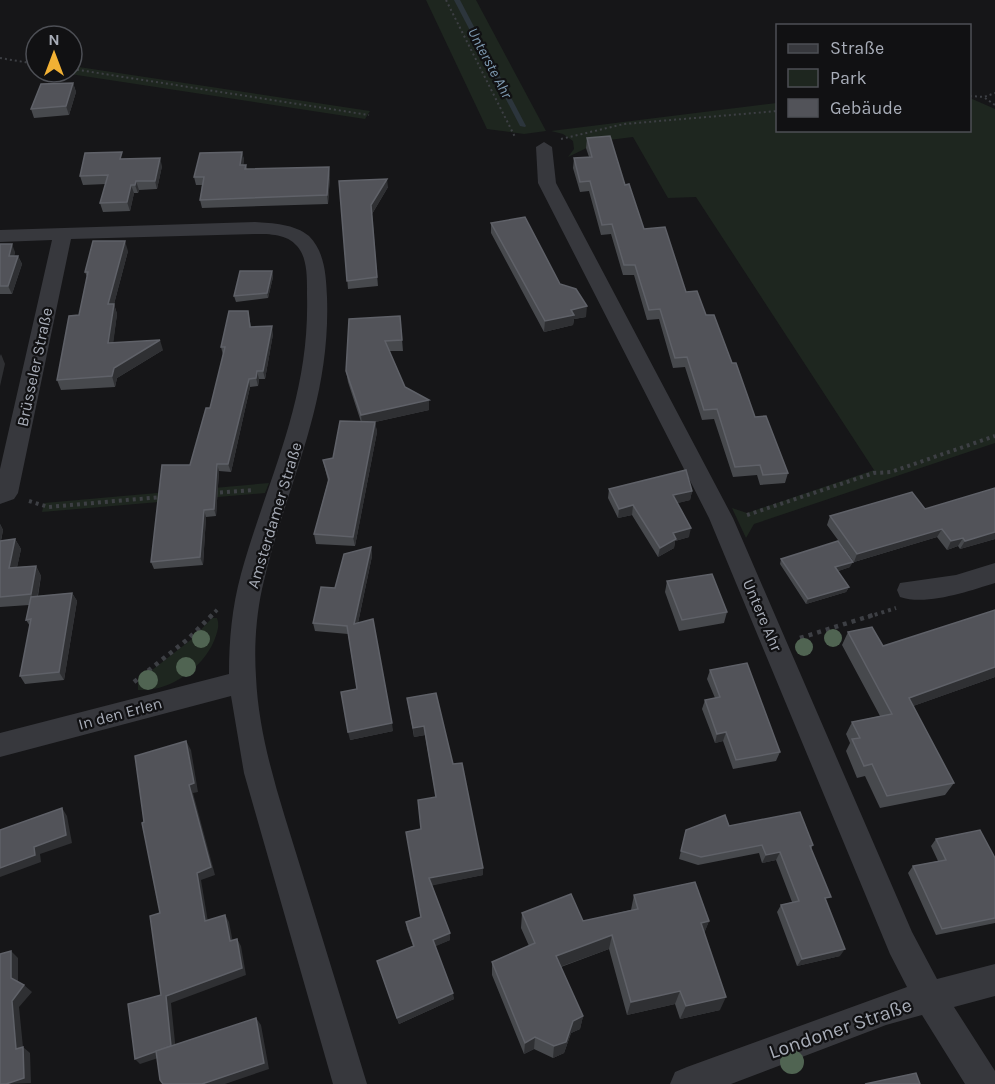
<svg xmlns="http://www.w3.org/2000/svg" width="995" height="1084" font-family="Karla,sans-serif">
	<rect width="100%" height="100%" fill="#161618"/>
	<!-- green -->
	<g fill="#1e261f">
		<polygon points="426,0 476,0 546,131 524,134 487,129"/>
		<polygon points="72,66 370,111 365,119 57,72 72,72"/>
		<polygon points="970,98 995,109 995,443 754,524 746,538 732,508 747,513 874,470 696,197 668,198 633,137 601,141 568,157 574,149 573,141 563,134 551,131 777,103 778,130 970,130"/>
		<polygon points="269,483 265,493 42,512 44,503"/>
		<path d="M212 618H217C220 626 217 633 214 641 202 669 169 692 138 690V681L192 639Z"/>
	</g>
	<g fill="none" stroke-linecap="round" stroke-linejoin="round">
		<!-- stream -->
		<polygon fill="#2c353c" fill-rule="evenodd" points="454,0 460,0 526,126 525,127 520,126"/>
		<!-- path-far2 -->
		<g stroke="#3d3f44" stroke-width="2" stroke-dasharray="2 3" stroke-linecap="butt">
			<polyline points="446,0 515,137"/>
			<polyline points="0,58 36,64"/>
			<polyline points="72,69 369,115"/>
			<polyline points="970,96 984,97 995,93"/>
			<polyline points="985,98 995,105"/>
			<polyline points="561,139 624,124 778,111"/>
		</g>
		<!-- path-far1 -->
		<g stroke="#3d3f44" stroke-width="4" stroke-dasharray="3 4" stroke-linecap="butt">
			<polyline points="213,493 254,490"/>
			<polyline points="29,501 48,507 161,497"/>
			<polyline points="747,515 874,473 891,472 995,436"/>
			<polyline points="210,617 219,608"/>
			<polyline points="868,617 896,608"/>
		</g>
		<!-- path -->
		<g stroke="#3d3f44" stroke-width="4.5" stroke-dasharray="4 5" stroke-linecap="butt">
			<polyline points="800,638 873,615"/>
			<polyline points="134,682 188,639 212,615"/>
		</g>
		<!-- minor -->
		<g fill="#37383d" fill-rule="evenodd">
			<polygon points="544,142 552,147 556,183 733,518 912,932 937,979 995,964 995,996 954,1007 995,1071 995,1084 965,1084 922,1015 886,1025 731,1084 670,1084 675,1072 687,1067 907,987 890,954 709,518 538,183 536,147"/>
			<path d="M255 222C272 223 295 224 309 236 325 252 326 276 327 297 331 408 285 486 262 589 256 617 254 648 256 677 259 743 282 806 301 869 323 940 345 1012 367 1084H333L244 773 231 696 0 757V733L229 674C229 640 232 607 241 574 268 477 310 400 307 295 307 280 308 258 297 246 287 234 270 234 255 234L71 239 18 493 14 499 0 504V469L52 240 0 242V230Z"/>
			<path d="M995 563V583C969 591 927 606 900 597L897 590 900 583 956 575Z"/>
		</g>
	</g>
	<!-- trees -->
	<g fill="#506452">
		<circle cx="833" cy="638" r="9"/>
		<circle cx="201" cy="639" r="9"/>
		<circle cx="804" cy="647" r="9"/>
		<circle cx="186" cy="667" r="10"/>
		<circle cx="148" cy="680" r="10"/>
		<circle cx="792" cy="1062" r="12"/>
	</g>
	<!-- wall -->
	<g fill="#47494d">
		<polygon points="73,83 76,92 69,115 34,118 31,109"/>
		<polygon points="587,138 625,185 644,229 686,292 706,315 732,363 755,417 788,473 785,483 760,485 757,475 733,477 714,419 702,420 685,367 673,368 659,319 647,320 634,275 623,275 611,234 601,235 589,191 580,192 573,168 574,158 589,157 586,148"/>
		<polygon points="242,152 244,160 243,165 246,165 247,169 330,175 328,204 202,208 200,200 202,185 196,185 194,177"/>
		<polygon points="124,159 162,166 157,189 139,190 138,193 134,193 130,211 103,212 100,203 106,184 83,185 80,176"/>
		<polygon points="339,181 388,187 372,214 378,286 348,289"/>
		<polygon points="491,223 560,284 586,317 574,319 573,325 544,332 491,233"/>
		<polygon points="0,244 15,252 14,256 18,256 22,264 12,294 0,294"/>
		<polygon points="128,251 114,304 117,314 113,342 163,350 117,378 115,387 61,390 57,380 79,315 87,277 85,272"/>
		<polygon points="272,271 273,277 268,298 236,302 234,296"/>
		<polygon points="248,311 251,327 273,334 265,379 259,379 258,386 250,387 231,472 219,471 216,516 206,517 203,565 154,569 151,562 190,465 210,408 223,355 221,347"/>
		<polygon points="400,316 403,351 389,351 405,387 429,400 429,410 375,422 377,432 355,546 316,544 314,534 328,481 323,460 333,458 361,422 348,382 346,371"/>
		<polygon points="995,488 995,539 960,549 958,546 947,550 937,537 854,562 827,525 830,516 925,509"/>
		<polygon points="609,489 692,491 690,500 677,503 689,537 675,541 674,548 658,557 632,515 618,518 608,498"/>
		<polygon points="0,524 3,530 1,541 15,539 21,549 17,567 36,566 41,576 38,596 72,593 77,601 64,680 25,684 20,676 30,626 26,620 29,605 0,607"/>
		<polygon points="371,547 372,556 358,623 393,731 350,740 357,689 348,634 315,631 313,623 335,588"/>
		<polygon points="781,559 850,567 838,571 849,587 846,592 806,604 780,564"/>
		<polygon points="667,581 727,612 724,623 679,631 665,592"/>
		<polygon points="848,632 883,646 995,677 913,706 954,783 945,795 880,808 865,776 857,778 846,751 850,743 846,734 852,722 880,716 842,645"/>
		<polygon points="710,670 780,752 776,761 733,769 723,741 715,743 702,709 705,700 715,698 707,679"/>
		<polygon points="407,698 453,764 483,875 432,885 450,940 435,946 454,999 399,1024 377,961 413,946 407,929 406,922 420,917 436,797 425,735 414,737"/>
		<polygon points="729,826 813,845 811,849 827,903 840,956 797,966 777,912 781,905 792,902 776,860 762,863 759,853 698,865 679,859 686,830"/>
		<polygon points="936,839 995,858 995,923 936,935 908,873 913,866 938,861 931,846"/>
		<polygon points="634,895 709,921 704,933 720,1010 680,1019 675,1004 627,1015 609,949 561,967 583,1016 580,1029 571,1033 564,1053 553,1058 534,1049 524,1054 492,975 492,962 529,946 521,928 522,913 583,921 631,910"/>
	</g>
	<!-- shaded-wall -->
	<g fill="#2f3033">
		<polygon points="73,83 76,92 69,115 66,106"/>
		<polygon points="242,152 244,160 242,173 240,165"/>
		<polygon points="160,158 162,166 157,189 155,181"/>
		<polygon points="329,167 330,175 328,204 327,195"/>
		<polygon points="387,179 388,187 372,214 378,286 371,205"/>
		<polygon points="136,181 139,190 138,193 135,185"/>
		<polygon points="131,185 134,193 130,211 127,202"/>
		<polygon points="125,241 128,251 114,304 117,314 112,353 108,343 108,304"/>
		<polygon points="12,244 15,252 12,265 9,256"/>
		<polygon points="18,256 22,264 12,294 8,286"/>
		<polygon points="272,271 273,277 268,298 267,293"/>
		<polygon points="587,306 586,317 574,319 573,325 544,332 545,321 571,310"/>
		<polygon points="272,326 273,334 265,379 263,371"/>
		<polygon points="160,340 163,350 117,378 115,387 112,376 114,368"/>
		<polygon points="1,354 5,364 0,386 0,356"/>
		<polygon points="257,371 259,379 258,386 256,378"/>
		<polygon points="249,379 250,387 231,472 228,464"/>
		<polygon points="429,400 429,410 375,422 377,432 355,546 353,537 362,425 361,415"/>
		<polygon points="217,464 219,471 216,516 214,509"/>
		<polygon points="692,491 690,500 671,505 673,495"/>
		<polygon points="633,505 632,515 618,518 619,509"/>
		<polygon points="204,510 206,517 203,565 200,557"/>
		<polygon points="0,524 3,530 0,545"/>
		<polygon points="691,528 689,537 675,541 674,548 658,557 660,548 673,533"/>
		<polygon points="942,529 937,537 854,562 857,554"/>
		<polygon points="995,532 995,539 960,549 965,541"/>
		<polygon points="963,538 958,546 947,550 951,541"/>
		<polygon points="15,539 21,549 15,577 9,568"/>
		<polygon points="371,547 372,556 356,632 354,624"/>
		<polygon points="853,562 850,567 833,573 835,567"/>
		<polygon points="36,566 41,576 36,604 31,594"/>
		<polygon points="849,587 846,592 806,604 808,599"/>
		<polygon points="72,593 77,601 64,680 59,672"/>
		<polygon points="995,667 995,677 902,710 909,698"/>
		<polygon points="392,723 393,731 350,740 348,732"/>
		<polygon points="424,726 425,735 414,737 413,728"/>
		<polygon points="726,732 723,741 715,743 717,734"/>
		<polygon points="186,741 191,750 198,792 193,793 215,875 201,880 209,928 205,921 197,873"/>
		<polygon points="62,808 67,816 72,843 40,854 41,862 0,877 0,868 34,847"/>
		<polygon points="780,852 776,860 762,863 766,855"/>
		<polygon points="483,868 483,875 430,886 429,878"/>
		<polygon points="225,915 229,922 234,948 230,941"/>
		<polygon points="709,921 703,936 701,923"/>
		<polygon points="450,933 450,940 434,947 433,940"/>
		<polygon points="612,935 609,949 554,969 556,956"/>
		<polygon points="237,939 241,946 246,975 171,1003 176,1052 140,1064 135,1059 166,996"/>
		<polygon points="845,949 840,956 797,966 802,959"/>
		<polygon points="11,951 18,958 18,984 11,978"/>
		<polygon points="24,985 32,992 19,1007 23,1047 30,1053 31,1083 6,1084 16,1049 12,1001"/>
		<polygon points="680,991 675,1004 627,1015 631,1002"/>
		<polygon points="453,993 454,999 399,1024 397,1018"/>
		<polygon points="726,997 720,1010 680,1019 686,1006"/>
		<polygon points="583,1016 580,1029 571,1033 564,1053 553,1058 554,1046 573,1021"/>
		<polygon points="256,1018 261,1025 269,1069 225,1084 202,1084"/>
		<polygon points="535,1037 534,1049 524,1054 525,1043"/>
	</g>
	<!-- building -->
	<g fill="#525359" stroke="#5f6168" stroke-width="1.5">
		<polygon points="73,83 66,106 31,109 41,84"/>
		<polygon points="610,136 625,185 629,184 644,229 665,227 686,292 697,291 706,315 714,315 732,363 736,363 755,417 766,416 788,473 763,475 760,465 735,467 717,409 704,410 687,357 675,358 660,309 649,310 635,265 624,265 612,224 602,225 590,181 580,182 574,158 592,157 587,138"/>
		<polygon points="122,152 120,159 160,158 155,181 136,181 135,185 131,185 127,202 100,203 108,175 80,176 85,153"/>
		<polygon points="242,152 240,165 246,165 245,169 329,167 327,195 200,200 204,177 194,177 200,153"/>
		<polygon points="387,179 371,205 377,277 347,281 339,181"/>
		<polygon points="525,217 560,284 576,289 587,306 571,310 574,315 545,321 491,223"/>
		<polygon points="93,241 125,241 108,304 114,304 108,343 160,340 114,368 112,376 57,380 69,316 79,315 88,272 85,272"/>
		<polygon points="0,244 12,244 9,256 18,256 8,286 0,286"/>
		<polygon points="240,271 272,271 267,293 234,296"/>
		<polygon points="229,311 248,311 250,327 272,326 263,371 257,371 256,378 249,379 228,464 217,464 214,509 204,510 200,557 151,562 162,465 190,465 206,408 210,408 225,347 221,347"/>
		<polygon points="400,316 402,340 385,341 405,387 429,400 361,415 346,371 349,319"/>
		<polygon points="340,421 375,422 353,537 314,534 329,479 323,460 333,458"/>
		<polygon points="686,470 692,491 673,495 691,528 673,533 676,539 660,548 633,505 619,509 609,489"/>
		<polygon points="995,488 995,532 965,541 963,538 951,541 942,529 857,554 830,516 912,492 925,509"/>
		<polygon points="15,539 9,568 36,566 31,594 0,597 0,541"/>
		<polygon points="838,541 853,562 835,567 849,587 808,599 781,559"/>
		<polygon points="371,547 354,624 373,619 392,723 348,732 341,692 357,689 347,626 313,623 321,587 335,588 344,554"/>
		<polygon points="712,574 727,612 682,620 667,581"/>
		<polygon points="72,593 59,672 20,676 31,619 26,620 31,597"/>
		<polygon points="995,610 995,667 909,698 954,783 887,796 872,764 864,766 852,739 860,738 852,722 892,714 848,632 872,627 883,646"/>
		<polygon points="747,663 780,752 736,760 726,732 717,734 705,700 720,697 710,670"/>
		<polygon points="436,693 453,764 462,763 483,868 429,878 450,933 433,940 453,993 397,1018 377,961 414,946 406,922 421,917 406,832 421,829 418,800 436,797 424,726 413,728 407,698"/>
		<polygon points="186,741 194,783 189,785 211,867 197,873 205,921 225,915 230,941 237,939 242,968 166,996 171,1046 135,1059 128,1004 161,995 150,916 160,913 142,823 144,822 135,756"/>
		<polygon points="62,808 66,835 34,847 35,855 0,868 0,830"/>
		<polygon points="800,812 813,845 810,846 831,897 825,898 845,949 802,959 781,905 799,901 780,852 766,855 762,845 701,857 681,851 686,830 725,815 729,826"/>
		<polygon points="980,830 995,858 995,918 942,929 913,866 946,860 936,839"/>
		<polygon points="695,882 709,921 701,923 726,997 686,1006 680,991 631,1002 612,935 556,956 583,1016 573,1021 566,1042 554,1046 535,1037 525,1043 492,962 535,943 522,913 571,894 583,921 638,909 634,895"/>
		<polygon points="11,951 11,978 24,985 12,1001 16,1049 23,1047 24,1078 6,1084 0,1084 0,954"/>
		<polygon points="256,1018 264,1063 202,1084 163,1084 160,1080 156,1051"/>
		<polygon points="916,1073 920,1084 865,1084"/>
	</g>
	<g text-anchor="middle" stroke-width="4.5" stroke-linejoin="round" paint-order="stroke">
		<!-- far-water labels -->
		<g font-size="15" font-style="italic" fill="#7f9bb3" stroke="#111113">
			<text transform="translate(490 63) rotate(62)" y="5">Unterste Ahr</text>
		</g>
		<!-- street labels -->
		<g font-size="16" fill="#a8adb8" stroke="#111113">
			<text transform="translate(34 367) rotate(-78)" y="6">Brüsseler Straße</text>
			<text transform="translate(274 515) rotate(-73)" y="6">Amsterdamer Straße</text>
			<text transform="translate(763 615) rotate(67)" y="6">Untere Ahr</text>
			<text transform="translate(120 713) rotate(-15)" y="6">In den Erlen</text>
		</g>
		<!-- near-street labels -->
		<g font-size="20" fill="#a8adb8" stroke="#111113">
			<text transform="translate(840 1028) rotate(-19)" y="7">Londoner Straße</text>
		</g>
	</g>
	<!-- legend -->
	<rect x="776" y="24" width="195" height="108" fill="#111113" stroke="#4d4f55" stroke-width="1.5"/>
	<rect x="788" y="44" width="30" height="9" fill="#37383d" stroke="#4d4f55" stroke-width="1.5"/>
	<text x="830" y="54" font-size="18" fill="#a8adb8">Straße</text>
	<rect x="788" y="69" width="30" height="18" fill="#1e261f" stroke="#4d4f55" stroke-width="1.5"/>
	<text x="830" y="84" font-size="18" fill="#a8adb8">Park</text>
	<rect x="788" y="99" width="30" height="18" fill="#525359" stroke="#4d4f55" stroke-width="1.5"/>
	<text x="830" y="114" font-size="18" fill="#a8adb8">Gebäude</text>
	<!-- north arrow -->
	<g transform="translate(54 54)"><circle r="28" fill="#111113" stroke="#4d4f55" stroke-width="1.5"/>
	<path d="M0-4.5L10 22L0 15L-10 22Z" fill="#f2b134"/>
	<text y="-9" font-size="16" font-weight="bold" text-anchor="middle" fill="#a8adb8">N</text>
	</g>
</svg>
